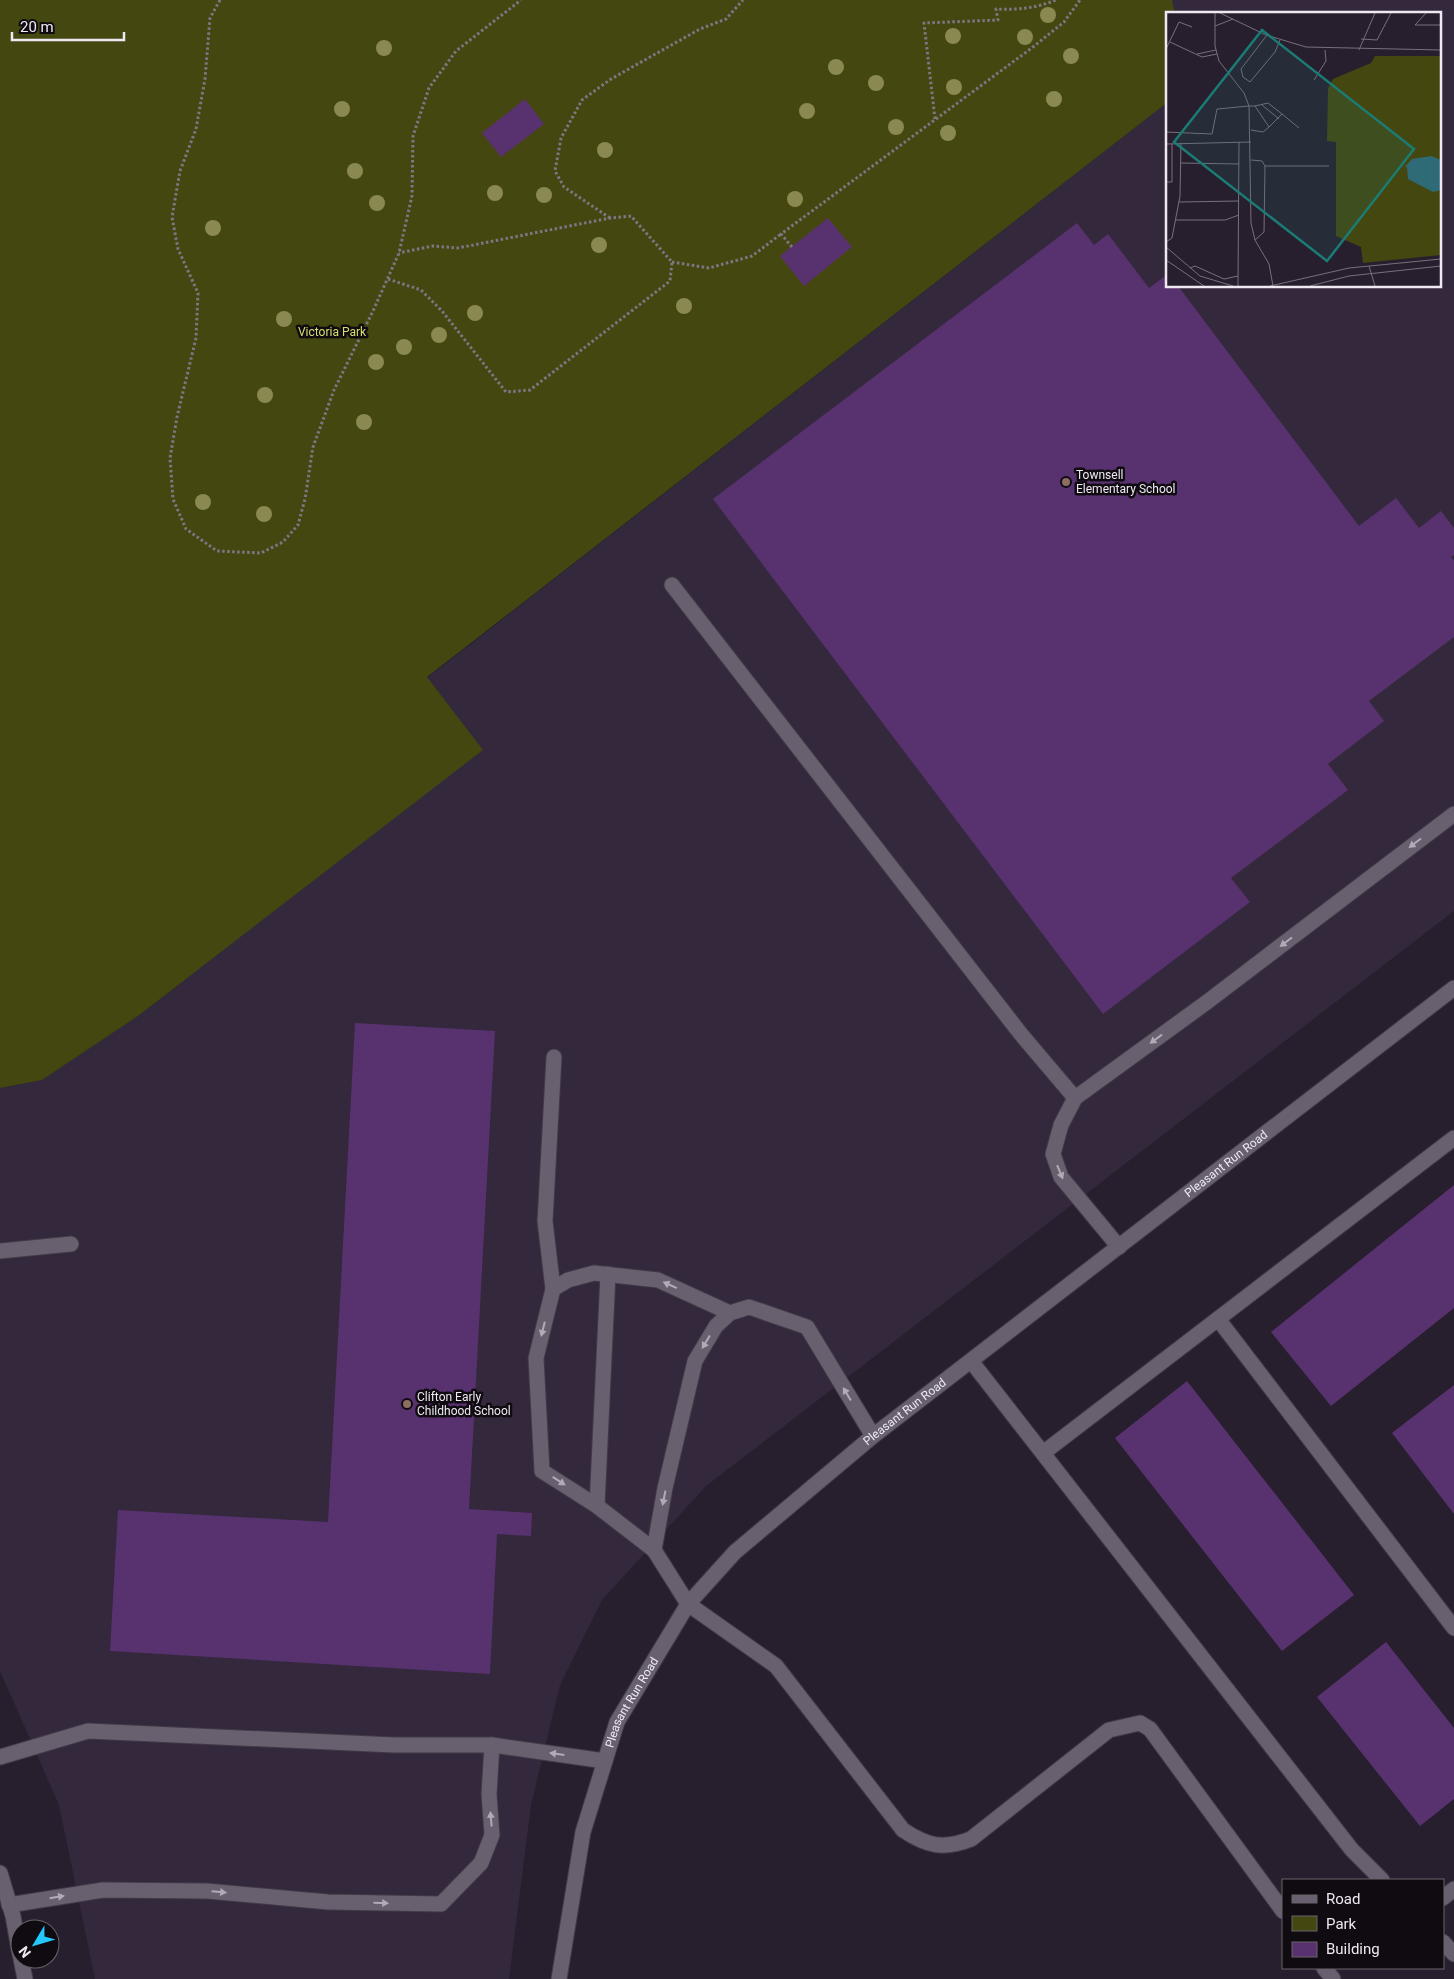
<svg xmlns="http://www.w3.org/2000/svg" width="1454" height="1979" font-family="Roboto,sans-serif">
	<rect width="100%" height="100%" fill="#281f2e"/>
	<!-- built -->
	<polygon fill="#34283c" points="1172,0 1454,0 1454,911 706,1486 602,1600 560,1685 531,1805 509,1979 95,1979 59,1805 0,1671 0,1088 42,1080 138,1016 482,750 427,678 1168,102 1168,286 1440,286 1440,14 1175,14"/>
	<!-- green -->
	<polygon fill="#454711" points="0,0 1172,0 1175,14 1168,14 1168,102 427,677 483,750 138,1016 42,1080 0,1088"/>
	<!-- building -->
	<g fill="#58316f">
		<polygon points="525,99 544,124 501,157 482,133"/>
		<polygon points="828,218 852,247 804,286 780,256"/>
		<polygon points="1077,223 1094,245 1108,234 1149,288 1168,274 1168,286 1178,286 1359,526 1396,498 1419,528 1441,511 1454,528 1454,555 1451,557 1454,560 1454,637 1369,701 1384,721 1328,764 1348,790 1231,878 1250,902 1103,1014 713,499"/>
		<polygon points="355,1023 495,1031 469,1509 532,1513 531,1536 497,1534 490,1674 110,1651 118,1510 328,1522"/>
		<polygon points="1454,1185 1454,1308 1331,1406 1271,1332"/>
		<polygon points="1187,1381 1354,1595 1282,1651 1115,1438"/>
		<polygon points="1454,1385 1454,1514 1392,1433"/>
		<polygon points="1386,1642 1454,1728 1454,1799 1420,1826 1317,1697"/>
	</g>
	<g fill="none" stroke-linecap="round" stroke-linejoin="round">
		<defs>
			<g id="minor">
				<polyline points="672,585 1020,1033 1075,1098"/>
				<polyline points="1119,1247 1061,1177 1053,1154 1061,1125 1075,1098 1207,1002 1454,814"/>
				<polyline points="0,1251 71,1244"/>
				<polyline points="553,1289 545,1221 554,1057"/>
				<polyline points="1218,1319 1454,1628"/>
				<polyline points="971,1361 1352,1850 1382,1880"/>
				<path d="M873 1436 807 1327 749 1307 730 1313 716 1326 695 1361 665 1488 654 1550 688 1604 776 1666 903 1830C927 1846 943 1850 971 1839L1109 1730 1140 1723 1150 1729 1283 1911"/>
				<polyline points="1043,1453 1454,1138"/>
				<polyline points="597,1506 608,1274"/>
				<polyline points="654,1550 597,1506 542,1471 536,1358 553,1289 568,1280 594,1273 658,1280 730,1313"/>
				<polyline points="492,1745 605,1761"/>
				<polyline points="0,1757 88,1731 394,1745 492,1745 489,1794 492,1835 481,1863 441,1904 328,1902 207,1891 103,1890 9,1905"/>
				<polyline points="0,1873 13,1916 20,1955"/>
				<polyline points="1443,1898 1454,1889"/>
				<polyline points="1443,1942 1454,1954"/>
				<polyline points="21,1959 25,1979"/>
				<polyline points="1324,1968 1333,1979"/>
				<path id="s1" d="M559 1979 583 1832 617 1722 688 1604 735 1552 873 1436 1454 988"/>
			</g>
		</defs>
		<!-- minor casing -->
		<use href="#minor" stroke="#423a46" stroke-width="17"/>
		<!-- path -->
		<g stroke="#7d7683" stroke-width="3" stroke-dasharray="2.5 2.5" stroke-linecap="butt">
			<polyline points="220,0 210,18 205,79 196,129 180,171 172,217 178,249 198,293 196,338 177,417 170,458 173,499 186,529 217,551 261,553 283,542 298,525 305,499 313,447 334,390 373,311 399,253 412,196 413,136 429,88 456,51 521,0"/>
			<path d="M935 119 924 23 998 20 996 9C1017 10 1037 8 1056 0"/>
			<polyline points="610,218 564,187 555,171 561,138 582,100 611,79 700,29 726,19 743,0"/>
			<polyline points="792,247 781,234 1033,47 1064,22 1080,0"/>
			<polyline points="672,262 709,268 752,256 781,234"/>
			<polyline points="388,279 421,290 442,311 506,392 530,390 670,281 672,262 631,216 610,218 458,248 433,246 399,253"/>
		</g>
		<!-- minor -->
		<use href="#minor" stroke="#685f6f" stroke-width="15"/>
	</g>
	<!-- trees -->
	<g fill="#898951">
		<circle cx="1048" cy="15" r="8"/>
		<circle cx="953" cy="36" r="8"/>
		<circle cx="1025" cy="37" r="8"/>
		<circle cx="384" cy="48" r="8"/>
		<circle cx="1071" cy="56" r="8"/>
		<circle cx="836" cy="67" r="8"/>
		<circle cx="876" cy="83" r="8"/>
		<circle cx="954" cy="87" r="8"/>
		<circle cx="1054" cy="99" r="8"/>
		<circle cx="342" cy="109" r="8"/>
		<circle cx="807" cy="111" r="8"/>
		<circle cx="896" cy="127" r="8"/>
		<circle cx="948" cy="133" r="8"/>
		<circle cx="605" cy="150" r="8"/>
		<circle cx="355" cy="171" r="8"/>
		<circle cx="495" cy="193" r="8"/>
		<circle cx="544" cy="195" r="8"/>
		<circle cx="795" cy="199" r="8"/>
		<circle cx="377" cy="203" r="8"/>
		<circle cx="213" cy="228" r="8"/>
		<circle cx="599" cy="245" r="8"/>
		<circle cx="684" cy="306" r="8"/>
		<circle cx="475" cy="313" r="8"/>
		<circle cx="284" cy="319" r="8"/>
		<circle cx="439" cy="335" r="8"/>
		<circle cx="404" cy="347" r="8"/>
		<circle cx="376" cy="362" r="8"/>
		<circle cx="265" cy="395" r="8"/>
		<circle cx="364" cy="422" r="8"/>
		<circle cx="203" cy="502" r="8"/>
		<circle cx="264" cy="514" r="8"/>
	</g>
	<!-- one-way arrows -->
	<defs><path id="oneway-solid" d="M-6-.8H1V-3.2L6.5 0L1 3.2V.8H-6Z" transform="scale(1.25)"/></defs>
	<g fill="#b2abb7">
		<use href="#oneway-solid" transform="translate(1415 843) rotate(143)"/>
		<use href="#oneway-solid" transform="translate(1286 942) rotate(143)"/>
		<use href="#oneway-solid" transform="translate(1156 1039) rotate(144)"/>
		<use href="#oneway-solid" transform="translate(1060 1172) rotate(67)"/>
		<use href="#oneway-solid" transform="translate(670 1285) rotate(-156)"/>
		<use href="#oneway-solid" transform="translate(543 1329) rotate(104)"/>
		<use href="#oneway-solid" transform="translate(706 1342) rotate(121)"/>
		<use href="#oneway-solid" transform="translate(847 1394) rotate(-121)"/>
		<use href="#oneway-solid" transform="translate(559 1481) rotate(33)"/>
		<use href="#oneway-solid" transform="translate(664 1498) rotate(101)"/>
		<use href="#oneway-solid" transform="translate(557 1754) rotate(-172)"/>
		<use href="#oneway-solid" transform="translate(491 1819) rotate(-95)"/>
		<use href="#oneway-solid" transform="translate(219 1892) rotate(5)"/>
		<use href="#oneway-solid" transform="translate(57 1897) rotate(-9)"/>
		<use href="#oneway-solid" transform="translate(381 1903) rotate(1)"/>
	</g>
	<!-- markers -->
	<g fill="#8d6e63" stroke="#0f0b11" stroke-width="2">
		<circle cx="1066" cy="482" r="5"/>
		<circle cx="407" cy="1404" r="5"/>
	</g>
	<g text-anchor="middle" stroke-width="5" stroke-linejoin="round" paint-order="stroke">
		<!-- park labels -->
		<g font-size="12" fill="#d9df6d" stroke="#0f0b11">
			<text x="332" y="336">Victoria Park</text>
		</g>
		<!-- poi labels -->
		<g font-size="12" fill="#eee9f2" stroke="#0f0b11" text-anchor="start">
			<text x="1076" y="479">Townsell<tspan x="1076" dy="14">Elementary School</tspan></text>
			<text x="417" y="1401">Clifton Early<tspan x="417" dy="14">Childhood School</tspan></text>
		</g>
		<!-- street labels -->
		<g font-size="12" fill="#eee9f2" stroke="#0f0b11">
			<text dy="4" stroke="none"><textPath href="#s1" startOffset="1098">Pleasant Run Road</textPath></text>
			<text dy="4" stroke="none"><textPath href="#s1" startOffset="692">Pleasant Run Road</textPath></text>
			<text dy="4" stroke="none"><textPath href="#s1" startOffset="288">Pleasant Run Road</textPath></text>
		</g>
	</g>
	<!-- overview -->
	<g transform="translate(1166 12)">
		<rect width="275" height="275" fill="#281f2e"/>
		<path d="M209 44H275V243L197 251 195 235 170 224V130L161 129 162 76 167 67 205 51Z" fill="#454711"/>
		<path d="M265 144 275 148V178L267 180 242 167 241 155H239L246 147Z" fill="#2e6b76"/>
		<path fill="none" stroke="#77707c" stroke-width="1" d="M49 1V34L53 49 78 81 83 94 85 211 89 228 103 252 107 274M54 1 100 23 140 35 275 38M260 1 249 13H275M49 14 67 7M101 23 75 57 77 65 84 70 109 40 114 28M195 27 211 28 225 1M4 30 36 45 51 42M0 37 13 10 26 15M193 38 209 1M31 42 50 38M148 68 160 49 159 38M96 93 113 107M89 94 102 91 116 102 103 115M116 102 133 116M0 120 46 122 51 97 83 94H89L103 115 97 120 85 118M0 132 85 130M85 148 96 149 99 154 98 220 89 228M15 151 73 152M99 154H163M0 170H6V132M13 190 73 189M9 208H59L73 203M0 230 6 226 14 184 15 131M0 235 34 264 67 274M0 248 38 274M203 254 209 274M24 256 29 254 58 267 72 264M72 274 73 130M104 274 183 256 275 247M144 274 183 264 275 254"/>
		<path fill="#1a7c75" fill-opacity="0.15" stroke="#1a7c75" stroke-width="2.5" d="M96 18 248 137 161 249 8 130Z"/>
		<rect width="275" height="275" fill="none" stroke="#eee9f2" stroke-width="2.5"/>
	</g>
	<!-- legend -->
	<rect x="1282" y="1879" width="162" height="90" fill="#0f0b11" stroke="#68646b"/>
	<rect x="1292" y="1895" width="25" height="8" fill="#685f6f" stroke="#68646b"/>
	<text x="1326" y="1904" font-size="15" fill="#eee9f2">Road</text>
	<rect x="1292" y="1916" width="25" height="15" fill="#454711" stroke="#68646b"/>
	<text x="1326" y="1929" font-size="15" fill="#eee9f2">Park</text>
	<rect x="1292" y="1942" width="25" height="15" fill="#58316f" stroke="#68646b"/>
	<text x="1326" y="1954" font-size="15" fill="#eee9f2">Building</text>
	<!-- north arrow -->
	<g transform="translate(35 1944) rotate(232)"><circle r="24" fill="#0f0b11" stroke="#68646b"/>
	<path d="M0-4L9 19L0 12L-9 19Z" fill="#23c9fe"/>
	<text y="-8" font-size="14" font-weight="bold" text-anchor="middle" fill="#eee9f2">N</text>
	</g>
	<!-- scale -->
	<path d="M12 32v8h112v-8" fill="none" stroke="#eee9f2" stroke-width="2.5"/>
	<text x="20" y="32" font-size="15" fill="#eee9f2" stroke="#0f0b11" stroke-width="4" paint-order="stroke">20 m</text>
</svg>
